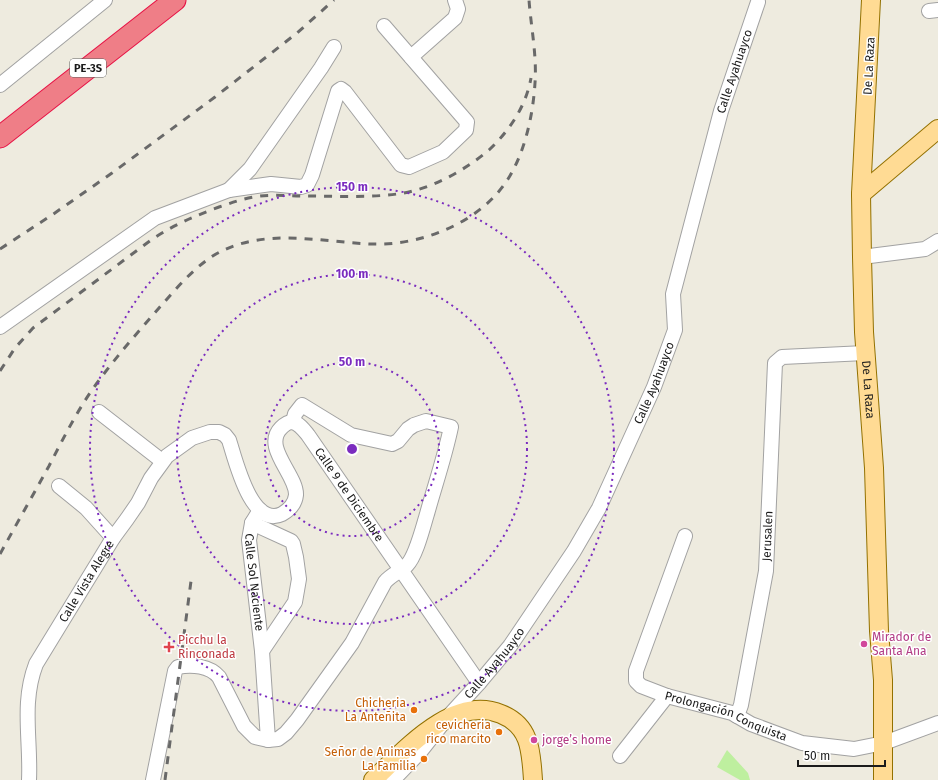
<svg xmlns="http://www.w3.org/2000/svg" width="938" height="780" font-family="'Fira Sans',sans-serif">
	<rect width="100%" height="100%" fill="#eeebdf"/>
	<!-- grass -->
	<polygon fill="#beef9f" points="727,750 748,773 750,780 740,780 717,767"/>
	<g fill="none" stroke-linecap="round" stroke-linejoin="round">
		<defs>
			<g id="minor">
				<polyline points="929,11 938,10"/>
				<polyline points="411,57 455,18 458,9 455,0"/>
				<polyline points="0,85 105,0"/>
				<polyline points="229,190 250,169 321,68 334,47"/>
				<polyline points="862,257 925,249 938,241"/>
				<polyline points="0,327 155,218 229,190 271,184 301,187 307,185 312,175 338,91 341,89 345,92 401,165 409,167 443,152 466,130 467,122 384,26"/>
				<polyline points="99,412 162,461"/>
				<polyline points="59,486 86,508 113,538"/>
				<path id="s1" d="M260 510 252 523 249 540 262 651 268 740"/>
				<polyline points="252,523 291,541 293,544 296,557 299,579 295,602 262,651"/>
				<path id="s2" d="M685 536 636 671V681L641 686 667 696 732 713 751 724 802 743 854 749 884 743 938 723"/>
				<path id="s3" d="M737 716 741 705 766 571 775 363 782 357 865 353"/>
				<polyline points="620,756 667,696"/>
				<path id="s4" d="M29 780C31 740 21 703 36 664L113 538 127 519 138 503 151 478 167 456 192 438 210 432H219L225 435 229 440C235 458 251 529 282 514 289 510 295 504 296 495 297 475 262 447 281 428 284 425 288 422 292 422 299 423 304 430 308 435L479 683"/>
				<path d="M153 780 175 671 178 667C192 664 210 666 219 677L244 726 255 737 268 740 278 739 286 733 297 720 352 643 385 582C392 574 400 572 407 565 416 556 423 527 427 514 435 485 445 456 451 427L426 421 414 425 408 429 398 441 392 444 351 435 302 405 295 414 293 422"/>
				<path id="s5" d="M393 780 420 752 447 718 479 683 510 646 574 551 599 508 654 387 675 330 673 294 721 111 758 2"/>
			</g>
			<g id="major">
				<path id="s6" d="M871 0 861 194 862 257 864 332 874 468 879 631 883 680V780"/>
				<polyline points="861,194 938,129"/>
				<path d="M373 780C404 751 453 694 501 714 531 726 531 752 533 780"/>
			</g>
			<polyline id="highway" points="0,137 175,0"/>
		</defs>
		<!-- minor casing -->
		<use href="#minor" stroke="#a2a2a2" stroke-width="16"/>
		<!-- major casing -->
		<use href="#major" stroke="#937100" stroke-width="20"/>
		<!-- highway casing -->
		<use href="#highway" stroke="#e71245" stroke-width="23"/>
		<!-- minor -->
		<use href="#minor" stroke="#fff" stroke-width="14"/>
		<!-- major -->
		<use href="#major" stroke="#ffdb94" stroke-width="18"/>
		<!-- highway -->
		<use href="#highway" stroke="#ef7e87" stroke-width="21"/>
		<!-- rail -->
		<g stroke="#696969" stroke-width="3" stroke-dasharray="8 8" stroke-linecap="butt">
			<polyline points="0,249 52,215 112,173 215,97 297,33 334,0"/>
			<path d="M0 371 15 348 33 328 151 240C173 225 195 216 219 207 231 203 242 199 254 197 270 194 287 196 303 196 334 196 366 198 397 194 430 190 464 171 489 150 510 130 526 106 531 78"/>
			<path d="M0 554C16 525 33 495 49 466 64 437 78 409 97 383 116 357 138 332 159 308 176 289 193 268 216 254 264 227 320 242 371 244 421 246 480 223 508 179 525 152 533 115 535 83 537 56 531 27 529 0"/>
			<polyline points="165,780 191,581"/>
		</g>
	</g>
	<!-- distance rings -->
	<g fill="none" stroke="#7b2cbf" stroke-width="2" stroke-dasharray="2 4">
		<circle cx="352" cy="449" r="87"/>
		<circle cx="352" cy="449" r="175"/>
		<circle cx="352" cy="449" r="262"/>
	</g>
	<!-- markers -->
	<g fill="#d1479c" stroke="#fff" stroke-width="1.5">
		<circle cx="864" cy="644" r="4"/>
		<circle cx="534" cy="740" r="4"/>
	</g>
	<path fill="#e0444e" stroke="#fff" stroke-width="1.5" d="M167 641h4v4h4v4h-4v4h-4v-4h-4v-4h4z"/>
	<g fill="#e8710a" stroke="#fff" stroke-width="1.5">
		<circle cx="414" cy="710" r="4"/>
		<circle cx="499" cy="732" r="4"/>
		<circle cx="424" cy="759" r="4"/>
	</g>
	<g text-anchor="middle" stroke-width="3" stroke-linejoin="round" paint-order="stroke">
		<!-- shield labels -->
		<rect fill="#fff" stroke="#5f5f5f" stroke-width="1" x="70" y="59" width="36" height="18" rx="3"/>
		<g font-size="11" font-weight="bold" fill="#1b1b1b">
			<text x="88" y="72">PE-3S</text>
		</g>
		<!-- street labels -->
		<g font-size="12" fill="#1b1b1b" stroke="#fff">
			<text transform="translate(869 66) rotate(-87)" y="4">De La Raza</text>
			<text dy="4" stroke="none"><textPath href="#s5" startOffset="803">Calle Ayahuayco</textPath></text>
			<text dy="4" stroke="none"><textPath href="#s5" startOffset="479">Calle Ayahuayco</textPath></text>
			<text dy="4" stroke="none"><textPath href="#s6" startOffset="390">De La Raza</textPath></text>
			<text dy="4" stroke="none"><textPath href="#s4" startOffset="740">Calle 9 de Diciembre</textPath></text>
			<text dy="4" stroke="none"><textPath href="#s3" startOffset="183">Jerusalen</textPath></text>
			<text dy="4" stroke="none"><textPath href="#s4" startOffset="214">Calle Vista Alegre</textPath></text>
			<text dy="4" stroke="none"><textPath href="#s1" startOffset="75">Calle Sol Naciente</textPath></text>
			<text dy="4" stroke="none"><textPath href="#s5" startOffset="155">Calle Ayahuayco</textPath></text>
			<text dy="4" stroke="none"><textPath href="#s2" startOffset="251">Prolongación Conquista</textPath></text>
		</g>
		<!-- hotel labels -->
		<g font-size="12" fill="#b23c85" stroke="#fff" text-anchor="start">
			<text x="872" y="641">Mirador de<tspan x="872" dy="14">Santa Ana</tspan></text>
			<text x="542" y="744">jorge’s home</text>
		</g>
		<!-- health labels -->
		<g font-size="12" fill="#be3a42" stroke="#fff" text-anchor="start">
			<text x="178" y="644">Picchu la<tspan x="178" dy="14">Rinconada</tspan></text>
		</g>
		<!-- food labels -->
		<g font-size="12" fill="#c56008" stroke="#fff" text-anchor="end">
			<text x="406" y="707">Chicheria<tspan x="406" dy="14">La Anteñita</tspan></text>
			<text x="491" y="729">cevicheria<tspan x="491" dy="14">rico marcito</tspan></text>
			<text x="416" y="756">Señor de Animas<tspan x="416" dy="14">La Familia</tspan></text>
		</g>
	</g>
	<circle cx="352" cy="449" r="6" fill="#7b2cbf" stroke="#fff" stroke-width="2"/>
	<g font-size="12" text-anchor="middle" font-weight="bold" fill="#7b2cbf" stroke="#fff" stroke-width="3" stroke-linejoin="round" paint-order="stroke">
		<text x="352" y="191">150 m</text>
		<text x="352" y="278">100 m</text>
		<text x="352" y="366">50 m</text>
	</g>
	<!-- scale -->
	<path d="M798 760v6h87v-6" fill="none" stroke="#1b1b1b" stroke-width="2"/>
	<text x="804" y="760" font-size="12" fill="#1b1b1b" stroke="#ffffff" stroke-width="3" paint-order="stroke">50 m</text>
</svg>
